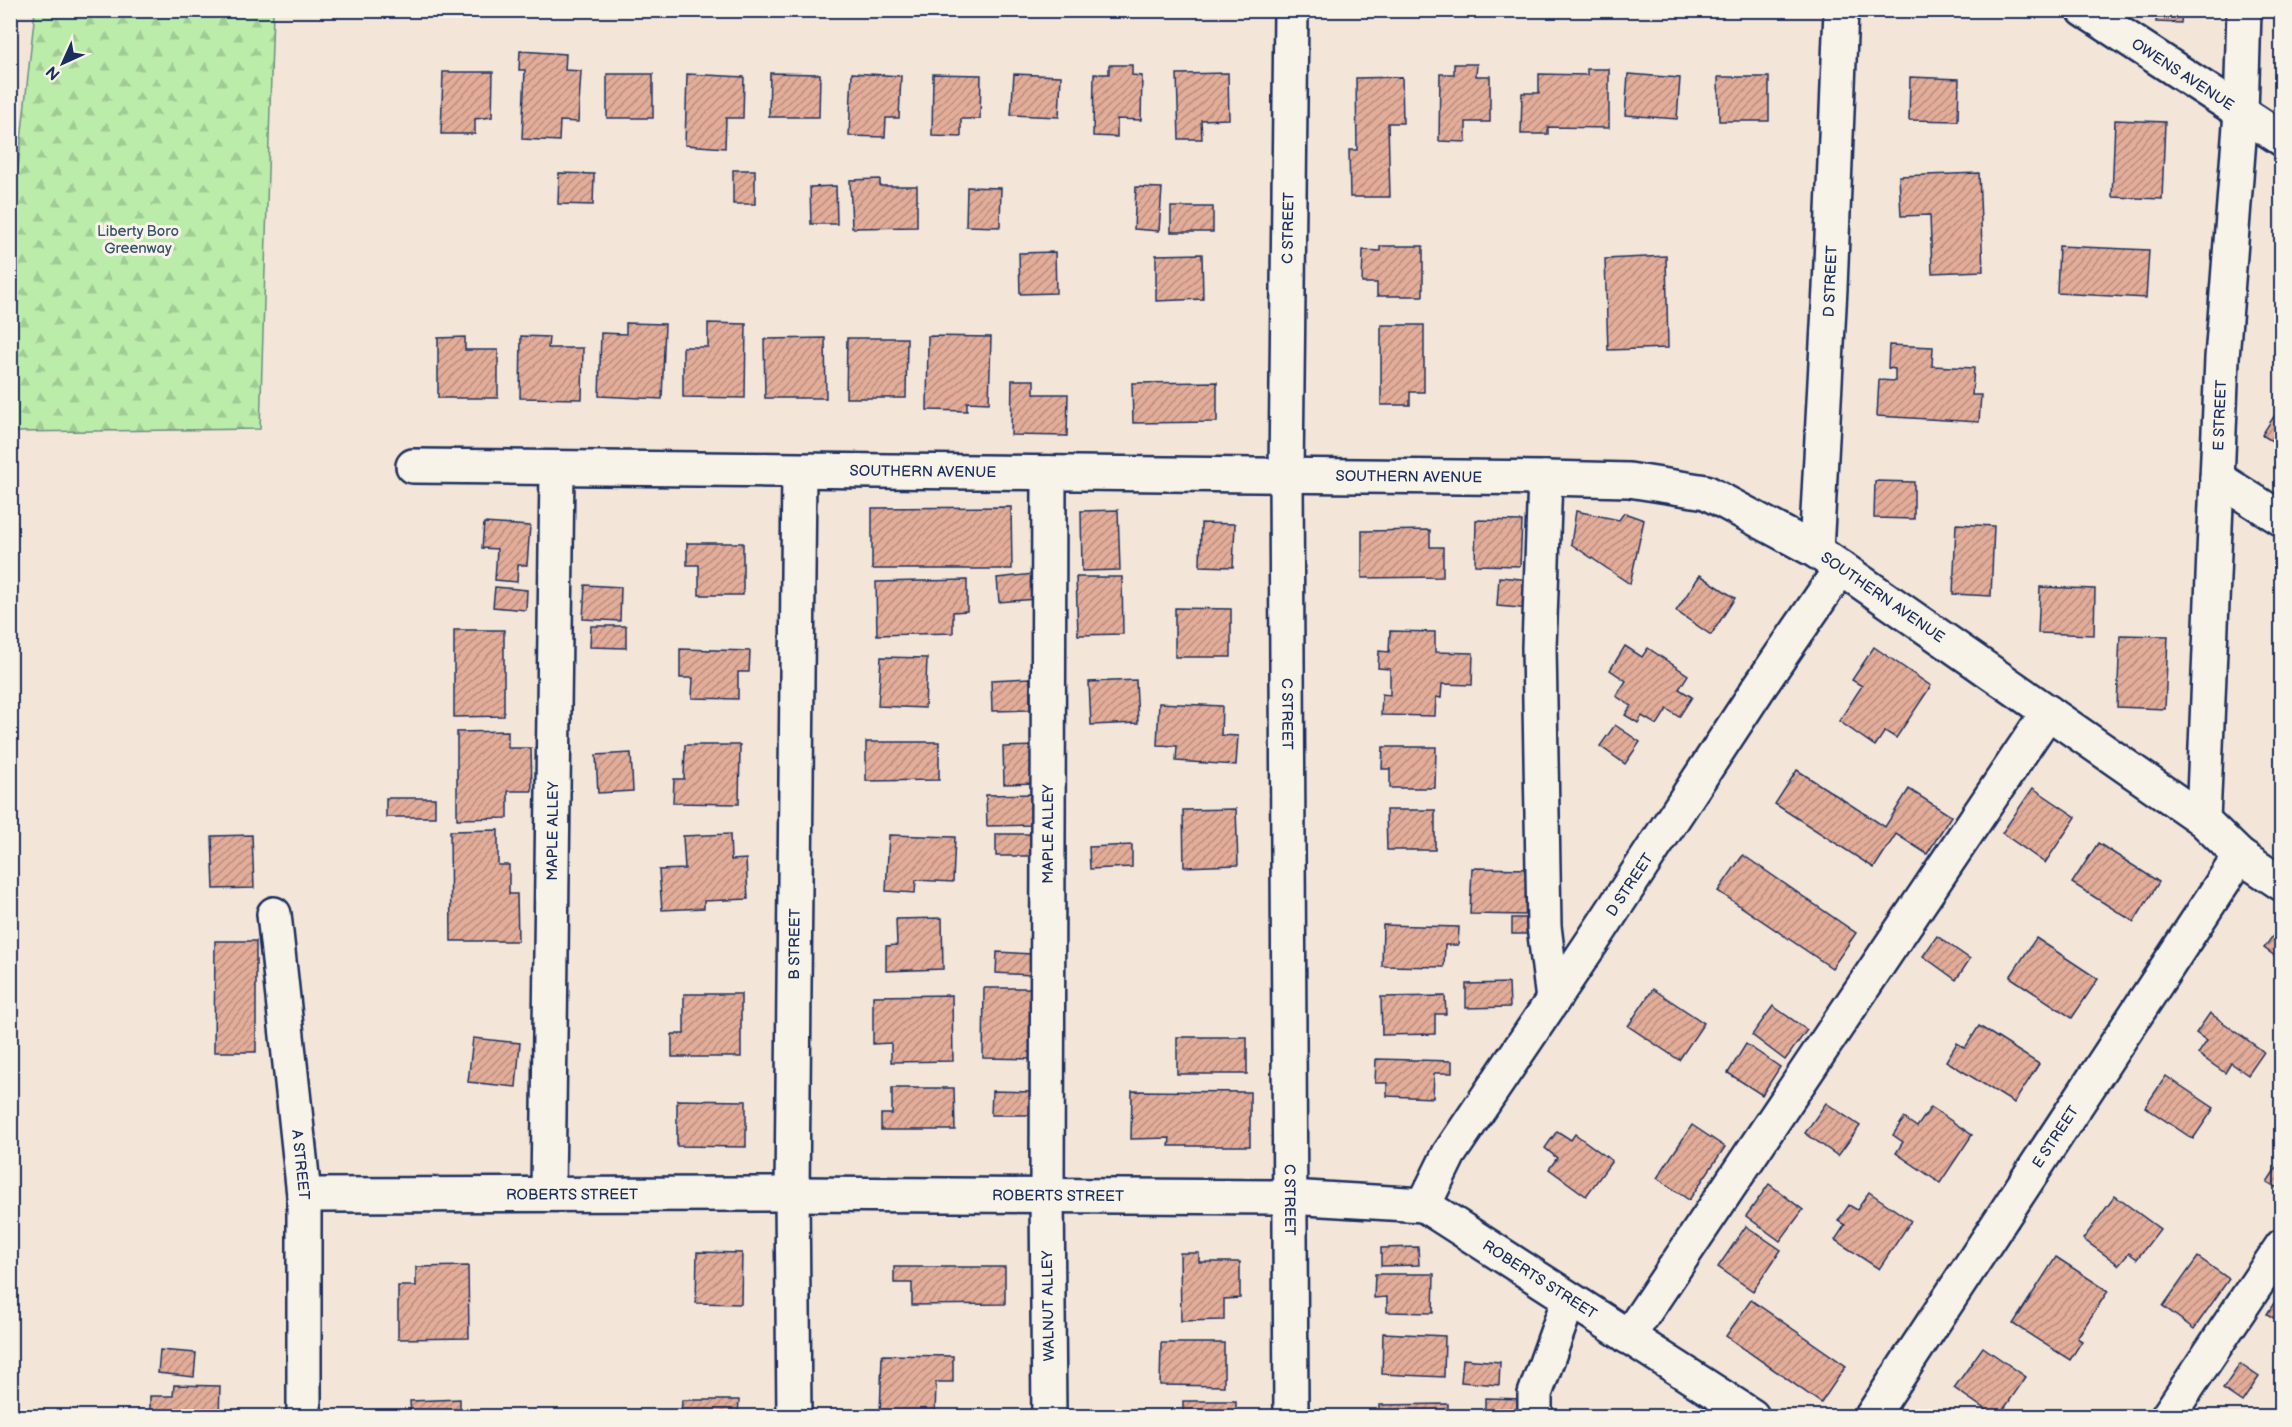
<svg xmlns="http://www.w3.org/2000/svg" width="2292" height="1427" font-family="'Balsamiq Sans',sans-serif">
	<defs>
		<pattern id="forest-firs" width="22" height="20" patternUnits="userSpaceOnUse" patternTransform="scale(1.5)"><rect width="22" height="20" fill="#bcecaa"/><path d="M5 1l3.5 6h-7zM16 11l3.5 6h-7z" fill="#a1cb95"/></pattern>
		<pattern id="building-hatch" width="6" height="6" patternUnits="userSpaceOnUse" patternTransform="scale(1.5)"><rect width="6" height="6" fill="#e3ad99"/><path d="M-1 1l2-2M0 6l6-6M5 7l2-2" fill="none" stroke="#b78d80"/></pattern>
	</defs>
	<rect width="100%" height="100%" fill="#f3e5d8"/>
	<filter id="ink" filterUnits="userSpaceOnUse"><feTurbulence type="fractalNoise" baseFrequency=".0167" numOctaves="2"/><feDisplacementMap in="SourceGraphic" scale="12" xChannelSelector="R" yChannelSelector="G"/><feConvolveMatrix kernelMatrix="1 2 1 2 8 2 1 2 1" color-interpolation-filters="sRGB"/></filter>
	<g filter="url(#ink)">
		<!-- forest -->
		<polygon fill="url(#forest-firs)" stroke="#6c8e84" stroke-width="1.5" points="35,11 273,11 260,429 11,432 11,233"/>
		<!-- building -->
		<g fill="url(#building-hatch)" stroke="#1b2f5e" stroke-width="1.5">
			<polygon points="2157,10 2182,10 2181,23 2156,22"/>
			<polygon points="520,51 566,54 565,70 581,71 578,122 560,121 559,141 522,139 525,70 519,70"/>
			<polygon points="1454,64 1477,64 1476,76 1490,76 1490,122 1466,122 1466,142 1439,141 1440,74 1454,74"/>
			<polygon points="1109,65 1132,65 1132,75 1142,76 1141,120 1117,119 1117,137 1093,136 1094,74 1109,74"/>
			<polygon points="1587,69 1609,69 1609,128 1548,127 1548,134 1521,134 1522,93 1539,93 1539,74 1587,75"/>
			<polygon points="443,72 493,72 492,117 475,119 475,134 441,134"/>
			<polygon points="770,73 820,74 819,117 769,117"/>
			<polygon points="852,73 901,76 899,118 886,118 885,137 849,136"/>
			<polygon points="1228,73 1229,119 1201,120 1202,139 1179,139 1177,74"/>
			<rect x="607" y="74" width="46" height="44"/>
			<polygon points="687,74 744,77 743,118 726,118 725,148 685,145"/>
			<polygon points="933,74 981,75 980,119 961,119 961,137 932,136"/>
			<polygon points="1014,74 1061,76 1059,117 1011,115"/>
			<polygon points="1628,74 1680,78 1677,119 1625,115"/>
			<polygon points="1402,77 1403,123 1388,123 1390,197 1350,197 1349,150 1357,150 1356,78"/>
			<polygon points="1718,77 1769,77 1769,121 1719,121"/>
			<polygon points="1910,77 1959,79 1958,121 1909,120"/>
			<polygon points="2115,120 2165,122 2162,199 2112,197"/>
			<rect x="733" y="170" width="22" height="34"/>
			<polygon points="559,173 594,174 593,205 558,204"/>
			<polygon points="1979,173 1983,271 1932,273 1930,215 1901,216 1899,176"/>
			<polygon points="880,179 880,186 917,186 917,227 852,228 850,180"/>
			<polygon points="836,186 837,224 811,224 810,187"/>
			<polygon points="967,187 1001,188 1000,227 966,226"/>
			<polygon points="1136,187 1162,188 1159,231 1134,229"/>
			<rect x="1171" y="207" width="42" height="25"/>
			<polygon points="1380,246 1423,246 1423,296 1377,296 1377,283 1362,283 1363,250 1380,251"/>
			<polygon points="2059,246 2149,250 2146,298 2057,293"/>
			<polygon points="1055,252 1056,293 1020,294 1019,253"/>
			<polygon points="1202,254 1203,299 1156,301 1156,255"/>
			<polygon points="1666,256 1668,348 1608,350 1605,259"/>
			<polygon points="626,323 665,324 662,399 599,396 601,333 626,334"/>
			<polygon points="708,323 746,324 745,398 683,397 683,347 708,347"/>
			<polygon points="1381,325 1424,325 1424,392 1410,392 1410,405 1381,405"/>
			<polygon points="521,336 549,337 548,348 583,348 582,399 520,398"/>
			<polygon points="928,336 991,337 989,403 967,402 967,411 927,410"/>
			<polygon points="465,337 465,350 498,350 498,398 438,398 438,338"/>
			<polygon points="825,338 826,398 765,398 764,339"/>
			<polygon points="847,338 907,338 906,398 846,398"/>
			<polygon points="1889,345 1933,347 1932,366 1974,368 1972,395 1981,395 1979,422 1877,416 1879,380 1895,381 1895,369 1888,368"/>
			<polygon points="1012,380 1034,380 1034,394 1068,394 1067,436 1011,435"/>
			<polygon points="1217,382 1217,422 1133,423 1132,383"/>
			<polygon points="2282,404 2282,447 2262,435"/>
			<polygon points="1875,481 1914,482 1914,519 1874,518"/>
			<polygon points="1011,507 1012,569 872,569 872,508"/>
			<polygon points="1118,510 1120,570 1082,571 1081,511"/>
			<polygon points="1576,511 1619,520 1624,513 1644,520 1630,584 1571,544"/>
			<polygon points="1476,520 1522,521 1520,566 1475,565"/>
			<polygon points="484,523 530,526 527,565 518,565 517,582 495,580 497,549 482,548"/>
			<polygon points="1201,523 1235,524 1233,567 1200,566"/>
			<polygon points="1956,524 1994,526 1991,596 1953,594"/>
			<polygon points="1430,530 1430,547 1443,547 1443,577 1362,578 1362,531"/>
			<polygon points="687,543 743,543 743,595 699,595 699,565 687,565"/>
			<polygon points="1033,574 1035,599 999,602 997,578"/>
			<polygon points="1700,575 1735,598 1711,635 1676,611"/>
			<polygon points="1076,577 1122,577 1123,634 1078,635"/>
			<polygon points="1499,577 1534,580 1532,609 1497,606"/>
			<polygon points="967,580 967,611 953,612 953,633 877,635 876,582"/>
			<polygon points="585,585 621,587 620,621 583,619"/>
			<polygon points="495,587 527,590 526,610 493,607"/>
			<polygon points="2040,587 2095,589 2094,635 2038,633"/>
			<polygon points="1175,608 1231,609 1231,657 1175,657"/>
			<polygon points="591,626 626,626 626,648 590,647"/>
			<polygon points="454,630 504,630 504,716 454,717"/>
			<polygon points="1390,631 1435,632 1435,652 1473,653 1472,685 1442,684 1441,698 1436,697 1435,716 1381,715 1382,694 1390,695 1390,669 1378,668 1379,651 1389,652"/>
			<polygon points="2120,635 2168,636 2165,709 2117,707"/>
			<polygon points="1625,646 1642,657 1648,648 1688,675 1679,689 1692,697 1679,717 1667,709 1657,725 1642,716 1638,723 1625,715 1631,706 1616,696 1626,681 1610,670"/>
			<polygon points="1874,647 1931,686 1896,738 1885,731 1875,746 1839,721 1862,686 1852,680"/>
			<polygon points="680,649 750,651 749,672 738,672 738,699 692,698 693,678 680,678"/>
			<polygon points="881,657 927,658 925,708 878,706"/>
			<polygon points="1030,678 1030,710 992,711 991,680"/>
			<polygon points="1136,680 1138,723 1091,725 1089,682"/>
			<polygon points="1159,703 1222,706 1221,735 1238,736 1236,765 1176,761 1177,746 1157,745"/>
			<polygon points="1615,725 1640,742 1625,764 1600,746"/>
			<polygon points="508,731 508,748 531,748 532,791 508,791 508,818 457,819 457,732"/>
			<polygon points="866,742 939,742 939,780 866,781"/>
			<polygon points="685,745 740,745 739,804 673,803 674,779 684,779"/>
			<polygon points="1038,746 1039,783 1004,784 1003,747"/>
			<polygon points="1383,747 1436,747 1435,788 1390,788 1390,769 1382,769"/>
			<polygon points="631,753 633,791 598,793 596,755"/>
			<polygon points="1797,770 1885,827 1909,789 1951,816 1927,854 1896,834 1874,868 1775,804"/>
			<polygon points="2033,788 2076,817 2045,863 2002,833"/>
			<polygon points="1033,794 1034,825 987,826 986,795"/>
			<rect x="386" y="798" width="49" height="19"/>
			<polygon points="1236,809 1238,865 1184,867 1183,810"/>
			<polygon points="1386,810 1435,810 1435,850 1387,850"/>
			<polygon points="498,830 498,865 509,865 509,894 517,894 518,941 451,941 450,831"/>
			<polygon points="730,834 731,860 746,859 748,899 704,901 704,908 662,910 659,870 685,869 683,836"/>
			<rect x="996" y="834" width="38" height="22"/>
			<polygon points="252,835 254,888 214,889 212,836"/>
			<polygon points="889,835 955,837 953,882 916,880 915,893 886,891"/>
			<polygon points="2098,843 2159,882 2134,922 2072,883"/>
			<polygon points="1132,845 1132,867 1090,869 1089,847"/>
			<polygon points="1743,855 1856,933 1832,968 1718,891"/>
			<polygon points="1472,868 1531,869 1530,915 1470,914"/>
			<polygon points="942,918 943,969 886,971 886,946 897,945 896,919"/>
			<rect x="1512" y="918" width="17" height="16"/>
			<polygon points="2282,923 2282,961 2264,948"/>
			<polygon points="1383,925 1459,927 1458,945 1445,945 1444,967 1382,966"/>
			<polygon points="1937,936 1970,959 1956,980 1923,956"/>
			<polygon points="2036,938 2098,979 2072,1018 2010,977"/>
			<polygon points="215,941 256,941 256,1052 214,1052"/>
			<polygon points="997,952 1032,954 1031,975 996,973"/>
			<polygon points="1509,983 1510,1007 1466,1008 1466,984"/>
			<polygon points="984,988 1033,988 1032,1059 983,1058"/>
			<polygon points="1653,989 1704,1023 1679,1060 1628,1026"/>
			<polygon points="684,994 741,994 741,1057 672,1057 672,1034 684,1034"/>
			<polygon points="952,995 953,1061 891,1062 891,1043 873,1044 873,996"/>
			<polygon points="1445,996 1446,1014 1435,1014 1435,1034 1382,1035 1381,997"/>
			<polygon points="1773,1006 1807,1030 1785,1060 1752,1035"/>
			<polygon points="2210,1013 2264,1052 2248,1075 2231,1063 2225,1073 2198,1054 2207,1041 2196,1033"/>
			<polygon points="1979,1026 2039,1064 2014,1103 1946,1061 1957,1043 1965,1048"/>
			<rect x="1177" y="1037" width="70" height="37"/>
			<polygon points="473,1038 520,1043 516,1087 468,1082"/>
			<polygon points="1746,1044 1780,1067 1762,1095 1728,1073"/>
			<polygon points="1376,1059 1452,1061 1452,1073 1434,1073 1433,1098 1387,1096 1387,1083 1375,1083"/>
			<polygon points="2166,1076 2214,1108 2193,1139 2145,1107"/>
			<polygon points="892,1088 954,1088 955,1130 881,1130 881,1114 892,1114"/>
			<polygon points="992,1091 1033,1092 1032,1115 991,1115"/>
			<polygon points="1132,1091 1250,1092 1250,1146 1169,1146 1170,1138 1131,1139"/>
			<polygon points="677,1100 746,1101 746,1147 677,1146"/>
			<polygon points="1826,1103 1860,1126 1838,1156 1805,1133"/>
			<polygon points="1931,1107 1972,1135 1940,1183 1896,1153 1903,1142 1893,1135 1904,1118 1917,1127"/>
			<polygon points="1692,1125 1725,1147 1689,1200 1657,1178"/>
			<polygon points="1557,1131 1571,1140 1575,1134 1612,1161 1586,1196 1549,1169 1557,1158 1545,1148"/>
			<polygon points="2282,1159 2282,1191 2267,1182"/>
			<polygon points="1769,1184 1803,1210 1780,1241 1746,1216"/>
			<polygon points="1869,1192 1911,1221 1879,1269 1835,1240 1845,1225 1838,1221 1849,1205 1857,1210"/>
			<polygon points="2115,1196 2160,1229 2137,1259 2129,1253 2119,1265 2083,1239"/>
			<polygon points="1746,1226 1781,1250 1753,1291 1718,1267"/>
			<polygon points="1418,1247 1419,1265 1381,1266 1381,1248"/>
			<polygon points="697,1252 742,1253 741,1304 696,1303"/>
			<polygon points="1180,1253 1199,1253 1199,1262 1240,1262 1240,1298 1224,1299 1224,1320 1181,1321"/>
			<polygon points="2056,1257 2108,1291 2077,1338 2082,1341 2070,1360 2013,1324"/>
			<polygon points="2198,1257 2229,1279 2194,1329 2163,1306"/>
			<polygon points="468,1266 469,1338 398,1339 398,1286 416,1286 416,1267"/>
			<polygon points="894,1267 1005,1267 1005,1304 912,1305 912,1283 894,1283"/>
			<polygon points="1375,1274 1434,1274 1433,1313 1387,1312 1387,1297 1374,1298"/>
			<polygon points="2279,1295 2282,1297 2282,1323 2267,1314"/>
			<polygon points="1751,1300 1846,1366 1821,1403 1726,1336"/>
			<polygon points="1383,1333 1445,1336 1444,1377 1382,1374"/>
			<polygon points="1161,1343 1224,1343 1224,1386 1160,1385"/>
			<polygon points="1983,1347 2026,1377 1999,1416 1995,1416 1954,1388"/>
			<polygon points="160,1350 196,1353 194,1377 158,1373"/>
			<polygon points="882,1355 953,1356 953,1382 936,1382 935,1416 880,1416"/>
			<polygon points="1463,1359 1500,1362 1499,1385 1461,1382"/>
			<polygon points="2240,1364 2259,1377 2242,1402 2223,1389"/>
			<polygon points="174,1385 220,1386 219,1416 150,1416 150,1396 173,1396"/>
			<polygon points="1485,1398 1525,1399 1525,1416 1485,1416"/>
			<polygon points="460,1399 460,1416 411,1416 410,1401"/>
			<polygon points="682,1400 739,1400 738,1416 681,1416"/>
			<rect x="1183" y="1401" width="53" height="15"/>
			<polygon points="1448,1404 1448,1416 1379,1416 1379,1405"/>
		</g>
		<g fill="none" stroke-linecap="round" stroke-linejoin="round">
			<defs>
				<g id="minor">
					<path id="s1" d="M1291 10 1286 475 1291 1416"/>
					<path id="s2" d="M2084 10 2282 139"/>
					<path id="s3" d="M413 466 1545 478 1629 480 1706 492 1816 551 1841 568 2203 820 2240 856 2282 884"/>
					<polyline points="1545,478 1539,647 1544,926 1553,1000"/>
					<polyline points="2217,478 2282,519"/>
					<path id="s4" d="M1816 551 1830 288 1841 10"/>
					<path id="s5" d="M2203 820 2222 358 2241 113 2244 10"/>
					<path id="s6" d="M274 914 304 1195V1416"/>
					<path id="s7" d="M548 1194 557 469"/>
					<path id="s8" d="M304 1195 792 1194 1289 1197 1424 1205 1752 1416"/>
					<path id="s9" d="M1424 1205 1449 1154 1594 939 1758 689 1841 568"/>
					<polyline points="1628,1337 2048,712"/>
					<path id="s10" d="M794 1416 792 1194 799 471"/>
					<path id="s11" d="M1049 1416 1047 1195 1049 473"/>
					<polyline points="1535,1416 1535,1394 1569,1299"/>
					<path id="s12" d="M1872 1416 2240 856"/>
					<polyline points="2168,1416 2282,1246"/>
				</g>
			</defs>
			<!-- minor casing -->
			<use href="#minor" stroke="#1b2f5e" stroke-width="38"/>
			<!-- minor -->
			<use href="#minor" stroke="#f7f3e8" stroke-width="33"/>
		</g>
	</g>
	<g text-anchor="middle" stroke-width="6" stroke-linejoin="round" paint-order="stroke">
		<!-- street labels -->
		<g font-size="15" fill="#1b2f5e" stroke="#f7f3e8">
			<text dy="5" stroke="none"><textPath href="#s2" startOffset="118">OWENS AVENUE</textPath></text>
			<text transform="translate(1288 228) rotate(-89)" y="5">C STREET</text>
			<text dy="5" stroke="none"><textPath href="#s4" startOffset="270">D STREET</textPath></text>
			<text dy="5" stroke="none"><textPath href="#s5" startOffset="405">E STREET</textPath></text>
			<text dy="5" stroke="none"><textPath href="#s3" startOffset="510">SOUTHERN AVENUE</textPath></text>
			<text dy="5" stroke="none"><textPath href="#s3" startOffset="996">SOUTHERN AVENUE</textPath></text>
			<text dy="5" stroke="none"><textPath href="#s3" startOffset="1500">SOUTHERN AVENUE</textPath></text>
			<text dy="5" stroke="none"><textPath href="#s1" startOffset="704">C STREET</textPath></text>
			<text dy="5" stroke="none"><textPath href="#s7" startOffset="363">MAPLE ALLEY</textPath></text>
			<text dy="5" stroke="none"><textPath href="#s11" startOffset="582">MAPLE ALLEY</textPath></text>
			<text dy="5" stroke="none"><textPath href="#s9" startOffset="381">D STREET</textPath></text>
			<text dy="5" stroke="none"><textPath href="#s10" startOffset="472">B STREET</textPath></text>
			<text dy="5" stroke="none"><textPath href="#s12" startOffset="334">E STREET</textPath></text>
			<text dy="5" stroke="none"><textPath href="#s6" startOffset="252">A STREET</textPath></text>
			<text dy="5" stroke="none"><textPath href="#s8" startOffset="268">ROBERTS STREET</textPath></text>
			<text dy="5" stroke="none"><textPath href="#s8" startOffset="754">ROBERTS STREET</textPath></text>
			<text dy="5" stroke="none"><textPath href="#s1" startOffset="1190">C STREET</textPath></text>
			<text dy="5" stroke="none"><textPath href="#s8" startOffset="1258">ROBERTS STREET</textPath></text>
			<text transform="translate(1048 1306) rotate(-91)" y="5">WALNUT ALLEY</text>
		</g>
		<!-- park labels -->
		<g font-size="15" fill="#3b556d" stroke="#f7f3e8">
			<text x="138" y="236">Liberty Boro<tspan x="138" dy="17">Greenway</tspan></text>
		</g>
	</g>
	<!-- margin -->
	<rect width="2292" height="1427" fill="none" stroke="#f7f3e8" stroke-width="36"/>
	<rect x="18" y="18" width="2256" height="1391" fill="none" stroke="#1b2f5e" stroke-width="2" filter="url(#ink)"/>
	<!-- north arrow -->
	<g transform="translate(63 63) rotate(225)" stroke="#f7f3e8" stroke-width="4.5" paint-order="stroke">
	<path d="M0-4.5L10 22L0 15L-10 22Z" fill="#1b2f5e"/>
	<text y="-9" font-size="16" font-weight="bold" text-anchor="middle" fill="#1b2f5e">N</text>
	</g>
</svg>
